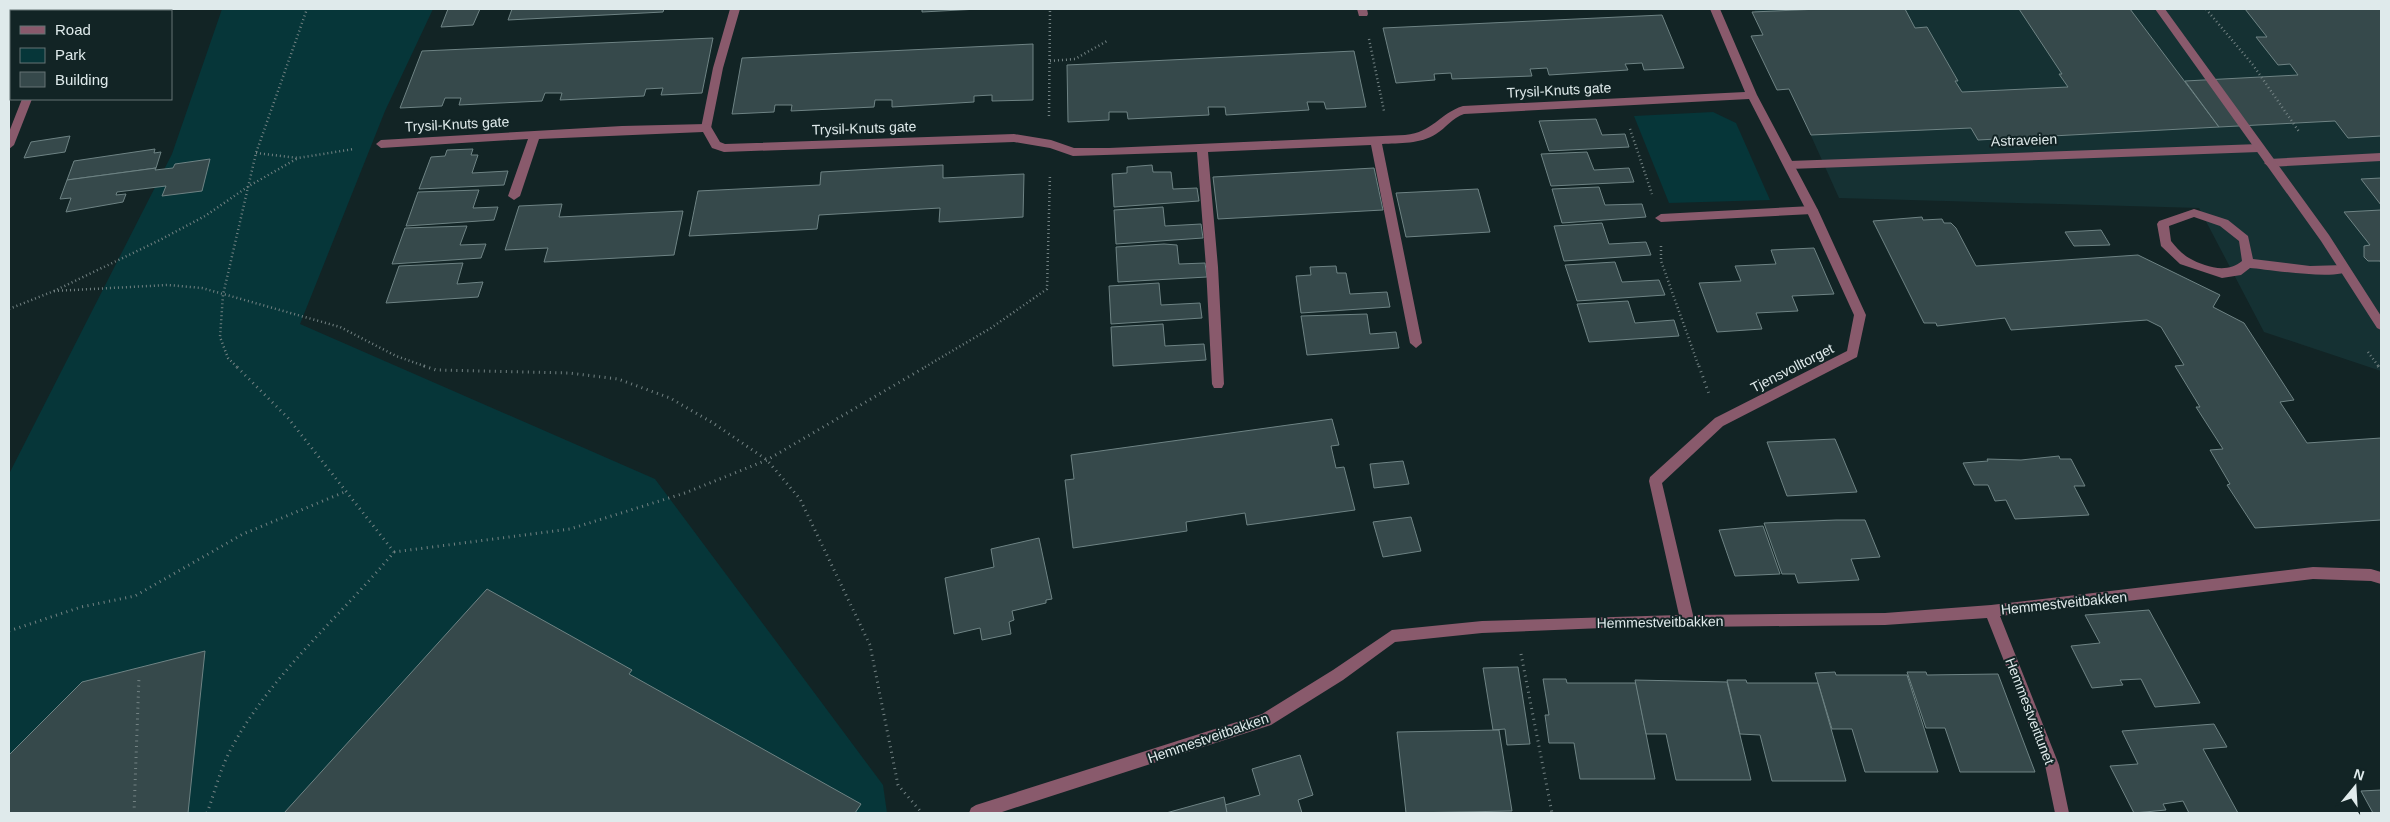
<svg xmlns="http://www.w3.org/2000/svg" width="2390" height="822" font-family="Arial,sans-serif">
	<rect width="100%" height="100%" fill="#122425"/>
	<!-- built -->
	<polygon fill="#153133" points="1754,9 2381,9 2381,371 2264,332 2199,208 1839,198"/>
	<!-- green -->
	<g fill="#063639">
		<polygon points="222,9 433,9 385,111 300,324 655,479 883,785 887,813 9,813 9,474 172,154"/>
		<polygon points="1713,112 1736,123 1770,200 1669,203 1634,116"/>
	</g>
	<!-- building -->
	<g fill="#36494b" stroke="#6e8384">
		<polygon points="448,9 480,9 473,25 441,27"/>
		<polygon points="512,9 664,9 663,12 508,20"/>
		<polygon points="922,9 979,9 922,12"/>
		<polygon points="1820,9 1905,9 1915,28 1927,27 1958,81 1955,81 1962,92 2068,87 2059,74 2062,74 2019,9 2130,9 2219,127 1978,140 1971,128 1811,135 1789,89 1777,90 1751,36 1763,35 1752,12"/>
		<polygon points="2245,9 2381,9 2381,136 2348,138 2335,121 2219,127 2185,81 2298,75 2290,64 2278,65 2256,37 2267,37"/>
		<polygon points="1662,15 1684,68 1644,70 1642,63 1625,64 1628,70 1549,75 1547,68 1530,69 1532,76 1452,79 1451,73 1434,74 1435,80 1396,83 1383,28"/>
		<polygon points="713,38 702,93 661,95 663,88 646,89 644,96 560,100 562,93 545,93 542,101 459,105 461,98 445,98 442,106 400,108 422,51"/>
		<polygon points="1033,44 1033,100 992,101 992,95 974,96 974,102 892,107 892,100 875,100 874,107 791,111 792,105 775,105 774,112 732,114 742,58"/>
		<polygon points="1354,51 1366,107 1326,109 1324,102 1307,102 1309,110 1226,115 1225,107 1208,107 1209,115 1128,119 1127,112 1109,112 1109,120 1068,122 1067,65"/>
		<polygon points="1596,119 1602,135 1625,134 1629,147 1549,151 1539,121"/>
		<polygon points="70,136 65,152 24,158 31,142"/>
		<polygon points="155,149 154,153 161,152 156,168 67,180 74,161"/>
		<polygon points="473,149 471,155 478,155 472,173 508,171 504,185 419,189 431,157 445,156 447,150"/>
		<polygon points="1587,152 1594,170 1629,168 1634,182 1551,186 1541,154"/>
		<polygon points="210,159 202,191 162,196 166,186 117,192 116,195 126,194 123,202 66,212 71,198 60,199 67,180 156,168 155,170 173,168 175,164"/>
		<polygon points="943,165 943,178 1024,174 1023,217 939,222 940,208 819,215 817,229 689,236 698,191 820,185 821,172"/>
		<polygon points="1152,165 1153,172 1171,172 1173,189 1197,188 1199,201 1114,207 1112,174 1127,173 1127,167"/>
		<polygon points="1374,168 1383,210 1218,219 1213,177"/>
		<polygon points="2381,178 2381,205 2361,179"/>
		<polygon points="1599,187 1605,205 1642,204 1646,217 1562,223 1552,189"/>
		<polygon points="1478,189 1490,232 1406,237 1396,193"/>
		<polygon points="479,190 473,208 498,207 494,220 406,226 418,192"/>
		<polygon points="562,204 559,217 683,211 674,255 544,262 548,248 505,250 519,206"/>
		<polygon points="1163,207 1165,226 1201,224 1203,238 1116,244 1114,210"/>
		<polygon points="2381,210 2381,263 2380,261 2368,261 2364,257 2364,246 2370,245 2344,212"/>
		<polygon points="1922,217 1923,220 1942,219 1944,223 1951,223 1956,228 1976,266 2138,255 2220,295 2213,307 2244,323 2294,400 2280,402 2307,443 2381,438 2381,520 2255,528 2227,485 2230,484 2210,450 2223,449 2196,407 2200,407 2175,366 2184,365 2161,327 2147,320 2011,330 2005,318 1937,326 1936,323 1924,323 1873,221"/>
		<polygon points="1602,223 1609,244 1646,242 1651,255 1564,261 1554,226"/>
		<polygon points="467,226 460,245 486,244 481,258 392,264 405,228"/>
		<polygon points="2101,230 2110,245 2074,246 2065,232"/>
		<polygon points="1164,244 1177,245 1179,264 1205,263 1207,277 1118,282 1116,247"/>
		<polygon points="1814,248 1834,294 1792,296 1798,311 1756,313 1762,329 1717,332 1699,283 1741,281 1735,266 1776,264 1771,250"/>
		<polygon points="1615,262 1622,282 1659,280 1665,295 1577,301 1565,265"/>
		<polygon points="463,263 457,284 483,282 478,297 386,303 399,266"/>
		<polygon points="1336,266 1337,273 1346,273 1350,294 1387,292 1390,307 1301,313 1296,276 1311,275 1310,267"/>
		<polygon points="1159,283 1161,305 1200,303 1202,318 1111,324 1109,286"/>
		<polygon points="1628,301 1635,323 1674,320 1679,336 1589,342 1577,304"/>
		<polygon points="1367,314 1370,334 1396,332 1399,348 1307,355 1301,316"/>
		<polygon points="1163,324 1165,346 1204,344 1206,360 1113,366 1111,327"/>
		<polygon points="1332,419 1339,445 1331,446 1336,468 1344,467 1355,510 1247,525 1245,513 1186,522 1187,531 1073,548 1065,480 1074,479 1071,455"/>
		<polygon points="1835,439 1857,492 1787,496 1767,442"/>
		<polygon points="2059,456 2060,459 2071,459 2085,486 2074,486 2089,515 2015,519 2006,500 1995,501 1988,485 1974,485 1963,463 1988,461 1987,459 2021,460"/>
		<polygon points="1403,461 1409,484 1374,488 1370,464"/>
		<polygon points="1411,517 1421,551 1383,557 1373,522"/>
		<polygon points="1836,520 1865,520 1880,557 1851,559 1859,580 1798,583 1795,574 1782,574 1764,523"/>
		<polygon points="1763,526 1780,574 1735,576 1719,530"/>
		<polygon points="1039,538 1052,599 1046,600 1046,603 1012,611 1014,620 1009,622 1011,634 982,640 980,628 954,634 945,578 994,567 991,549"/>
		<polygon points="487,589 632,670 629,674 861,804 855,813 284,813"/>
		<polygon points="2149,610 2200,703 2155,707 2141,679 2120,680 2123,685 2092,688 2071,646 2100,643 2085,615"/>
		<polygon points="205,651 188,813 9,813 9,755 82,682"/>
		<polygon points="1518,667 1530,744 1507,745 1505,729 1493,730 1483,668"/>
		<polygon points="1835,672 1836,675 1907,675 1938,772 1865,772 1852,729 1832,729 1815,673"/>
		<polygon points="1907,672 1926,672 1927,675 1998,674 2035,772 1960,772 1945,728 1926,728"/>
		<polygon points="1543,679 1566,679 1567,683 1636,683 1655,779 1580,779 1574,743 1549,743 1545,715 1549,715"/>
		<polygon points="1635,680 1727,682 1751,780 1676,780 1666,734 1646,734"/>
		<polygon points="1727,680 1746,680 1747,683 1818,683 1846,781 1772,781 1760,735 1740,734"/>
		<polygon points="2214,724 2227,747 2203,749 2238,813 2189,813 2183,801 2163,804 2166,810 2134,813 2110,766 2138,764 2122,731"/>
		<polygon points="1499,730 1512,811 1406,813 1397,732"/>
		<polygon points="1300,755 1313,795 1298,800 1302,813 1227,813 1225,805 1260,795 1252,769"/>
		<polygon points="2381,790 2381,813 2373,813 2361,791"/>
		<polygon points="1224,797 1227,813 1166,813"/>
	</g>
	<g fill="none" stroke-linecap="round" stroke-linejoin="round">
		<!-- path-far1 -->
		<g stroke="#738283" stroke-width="2.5" stroke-dasharray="1 3" stroke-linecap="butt">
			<polyline points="2206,9 2253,65 2300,133"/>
			<polyline points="1369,39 1384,111"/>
			<polyline points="1050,61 1075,59 1107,41"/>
			<polyline points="1049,116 1050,9"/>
			<polyline points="1630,129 1652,194"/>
			<polyline points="256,153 298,158 354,149"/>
			<polyline points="1661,246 1661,261 1699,367"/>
			<polyline points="54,291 168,285 202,288 340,327 396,356 427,367"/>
			<polyline points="9,309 54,291 158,241 205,216 249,186 298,158"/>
			<polyline points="2368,352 2379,367"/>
			<polyline points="237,367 228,358 220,337 223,295 256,153 307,9"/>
			<polyline points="925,367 991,328 1047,289 1050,174"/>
		</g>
		<!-- path -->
		<g stroke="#738283" stroke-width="3" stroke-dasharray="1 4.5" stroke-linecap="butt">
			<polyline points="424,366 436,370 569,373 618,379 670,398 713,423 767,460 800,499 870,645 898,785 922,813"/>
			<polyline points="1699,366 1709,394"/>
			<polyline points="2378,366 2381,370"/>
			<polyline points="394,552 570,529 685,493 767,460 927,366"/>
			<polyline points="9,631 81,607 135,596 243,534 347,491"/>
			<polyline points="1521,654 1552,813"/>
			<polyline points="134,813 139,677"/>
			<path d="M207 813C215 792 220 769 231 749 271 674 340 617 394 552L288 418 236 366"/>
		</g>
		<!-- lane -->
		<g fill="#895a6c" fill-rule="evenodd">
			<polygon points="730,9 740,9 723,68 711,128 706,132 701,128 713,68"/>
			<polygon points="1357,9 1367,9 1368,14 1367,16 1359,16"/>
			<polygon points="2259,144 2264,148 2259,152 1789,169 1784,165 1789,161"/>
			<polygon points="2381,153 2381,161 2269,167 2264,163 2269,159"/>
			<polygon points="1812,206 1818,210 1812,214 1661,222 1655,218 1661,214"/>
			<path d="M2194 209 2228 220 2248 236 2253 259 2310 266 2344 265 2350 269C2342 282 2266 269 2250 268L2241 275 2222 278 2180 264 2161 246 2157 224 2159 221ZM2194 217 2220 226 2239 241 2242 261C2227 274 2205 267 2189 258 2182 254 2176 247 2171 241L2169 226Z"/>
		</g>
		<!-- street -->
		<g fill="#895a6c" fill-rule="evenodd">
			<polygon points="53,9 63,9 62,11 52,11"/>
			<path d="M1710 9H1720L1757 95 1818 210 1866 315 1857 357 1723 426 1662 483 1693 615 1885 613 1991 605 2313 567 2371 569 2381 572V584L2371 581 2313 579 2000 616 2059 765 2069 813H2055L2045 765 1987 618 1885 625 1603 628 1482 633 1395 642 1343 680 1271 725 999 813H969L971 808 976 805 1262 714 1333 670 1392 630 1482 621 1679 615 1649 481 1650 477 1715 418 1847 351 1854 315 1806 210 1749 99 1464 114C1452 118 1446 128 1436 134 1421 144 1399 143 1382 144L1422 343 1416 348 1410 343 1371 145 1208 152 1218 267 1224 384 1222 388H1214L1212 384 1206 267 1197 152 1073 156 1050 148 1014 142 724 152 712 148 703 132 539 139 520 196 514 200 508 196 528 139 381 148 376 144 381 140 622 126 706 124 710 125 720 142 725 144 1014 134 1051 140 1074 148H1109L1405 135C1434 132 1438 114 1463 106L1745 92Z"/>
			<polygon points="2155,9 2165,9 2329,235 2381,316 2381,330 2377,328 2321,241"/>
			<polygon points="22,99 32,99 14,145 9,149 9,132"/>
		</g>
	</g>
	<g text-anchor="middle" stroke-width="4" stroke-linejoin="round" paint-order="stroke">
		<!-- street labels -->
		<g font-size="14" fill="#dfeaeb" stroke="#122425">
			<text transform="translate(1559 90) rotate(-3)" y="5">Trysil-Knuts gate</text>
			<text transform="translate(457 124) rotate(-3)" y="5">Trysil-Knuts gate</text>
			<text transform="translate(864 128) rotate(-2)" y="5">Trysil-Knuts gate</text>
			<text transform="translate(2024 140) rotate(-2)" y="5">Astraveien</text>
			<text transform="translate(1792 368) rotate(-27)" y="5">Tjensvolltorget</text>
			<text transform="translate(2064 603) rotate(-6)" y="5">Hemmestveitbakken</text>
			<text transform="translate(1660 622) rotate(-1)" y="5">Hemmestveitbakken</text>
			<text transform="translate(2030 711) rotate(69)" y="5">Hemmestveittunet</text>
			<text transform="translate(1208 738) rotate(-19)" y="5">Hemmestveitbakken</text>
		</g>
	</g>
	<!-- border -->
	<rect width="2390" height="822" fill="none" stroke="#dfeaeb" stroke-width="20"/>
	<!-- legend -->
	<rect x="10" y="10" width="162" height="90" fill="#122425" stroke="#647374"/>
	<rect x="20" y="26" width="25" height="8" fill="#895a6c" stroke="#647374"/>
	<text x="55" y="35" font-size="15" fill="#dfeaeb">Road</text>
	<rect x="20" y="48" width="25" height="15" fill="#063639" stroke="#647374"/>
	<text x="55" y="60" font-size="15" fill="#dfeaeb">Park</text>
	<rect x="20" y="72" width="25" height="15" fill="#36494b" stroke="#647374"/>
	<text x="55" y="85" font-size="15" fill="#dfeaeb">Building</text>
	<!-- north arrow -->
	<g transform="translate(2355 787) rotate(18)" stroke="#122425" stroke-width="4" paint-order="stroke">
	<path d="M0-4L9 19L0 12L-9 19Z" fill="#dfeaeb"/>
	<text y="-8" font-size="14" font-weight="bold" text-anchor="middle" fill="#dfeaeb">N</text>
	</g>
</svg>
